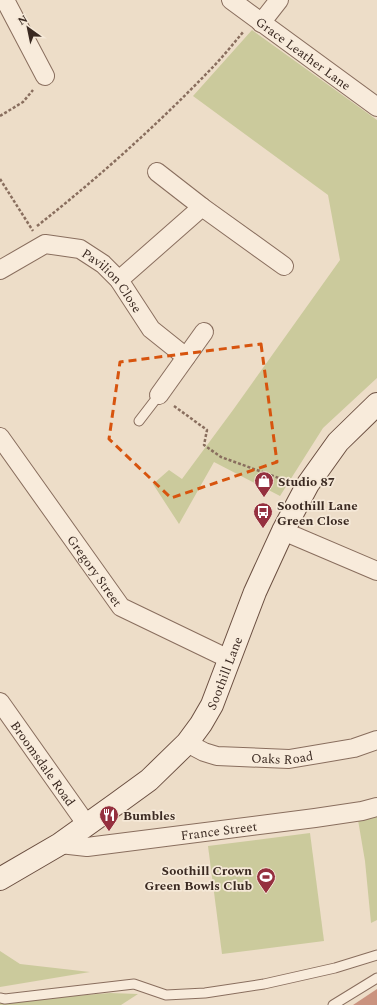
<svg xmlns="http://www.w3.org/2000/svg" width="377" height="1005" font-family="Spectral,serif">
	<rect width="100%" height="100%" fill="#edddc8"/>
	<!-- green -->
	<g fill="#cbca9c">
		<polygon points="252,30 377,120 377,378 323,428 280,496 214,462 179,524 153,484 169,470 182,479 233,410 340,260 328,195 193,96"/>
		<polygon points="377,815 377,920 371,923 365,861 358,820"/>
		<polygon points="310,833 324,941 222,954 208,846"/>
		<polygon points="0,951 20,964 90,972 0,987"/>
		<polygon points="110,993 138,994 121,1005 0,1005 0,1002"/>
	</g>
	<!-- building -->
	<polygon fill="#ca937f" points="377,989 377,1005 353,1005"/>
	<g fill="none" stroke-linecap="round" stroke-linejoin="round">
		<defs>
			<g id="lane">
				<polyline points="139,421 159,395"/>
				<polyline points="0,998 5,999 134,984 166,995 205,993 264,984 335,968 377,955"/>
				<polyline points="333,1005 377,978"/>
			</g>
			<g id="street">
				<polyline points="5,0 45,76"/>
				<path id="s1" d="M231 0 377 107"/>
				<polyline points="261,23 279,0"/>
				<polyline points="157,172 202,207"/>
				<path id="s2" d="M0 270 45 244 80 249 103 264 119 280 151 329 186 357"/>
				<polyline points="119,280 202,207 284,266"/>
				<polyline points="159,395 204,332"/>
				<path id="s3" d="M0 437 121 607 229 659"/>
				<polyline points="283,531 377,571"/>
				<path id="s4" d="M0 702 87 825"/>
				<path id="s5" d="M187 743 204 752 217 756 289 759 354 748 377 740"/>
				<path id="s6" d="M60 844 87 847 315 818 362 811 377 807"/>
			</g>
			<g id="secondary">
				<path id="s7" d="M0 879 60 844 116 804 149 780 187 743 201 724 212 705 255 592 283 531 308 484 338 442 377 404"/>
			</g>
		</defs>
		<!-- lane casing -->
		<use href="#lane" stroke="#896e5e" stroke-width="11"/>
		<!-- street casing -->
		<use href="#street" stroke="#896e5e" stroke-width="20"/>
		<!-- secondary casing -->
		<use href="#secondary" stroke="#6b4f41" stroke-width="24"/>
		<!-- path -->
		<g stroke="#896e5e" stroke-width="2.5" stroke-dasharray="3 2" stroke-linecap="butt">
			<polyline points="0,116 23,102 33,90"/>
			<polyline points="0,179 33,231"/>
			<path d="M37 226C98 178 156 126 210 70 222 58 233 44 244 31"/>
			<polyline points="174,406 207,430 204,445 221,457 287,481"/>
		</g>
		<!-- lane -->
		<use href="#lane" stroke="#f8ebdb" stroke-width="9"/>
		<!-- street -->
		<use href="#street" stroke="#f8ebdb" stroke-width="18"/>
		<!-- secondary -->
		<use href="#secondary" stroke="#f8ebdb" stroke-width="22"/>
	</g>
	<!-- marked area -->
	<path fill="none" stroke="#d7540e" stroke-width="3" stroke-dasharray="8 5" stroke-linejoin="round" d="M261 344 277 462 171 498 109 439 120 362Z"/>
	<!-- icons -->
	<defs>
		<symbol id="shop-pin" viewBox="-11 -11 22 30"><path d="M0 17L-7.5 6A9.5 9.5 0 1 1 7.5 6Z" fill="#95303f" stroke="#f5e8d7"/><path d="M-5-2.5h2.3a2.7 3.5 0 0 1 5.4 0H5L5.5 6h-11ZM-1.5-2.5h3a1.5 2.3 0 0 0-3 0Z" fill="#fff"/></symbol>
		<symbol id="bus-pin" viewBox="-11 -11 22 30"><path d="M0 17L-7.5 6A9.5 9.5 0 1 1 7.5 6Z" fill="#95303f" stroke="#f5e8d7"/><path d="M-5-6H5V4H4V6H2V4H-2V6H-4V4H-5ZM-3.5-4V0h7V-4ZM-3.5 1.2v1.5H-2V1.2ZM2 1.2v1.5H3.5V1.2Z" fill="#fff"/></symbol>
		<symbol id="restaurant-pin" viewBox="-11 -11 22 30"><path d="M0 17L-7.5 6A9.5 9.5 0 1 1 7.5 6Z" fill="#95303f" stroke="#f5e8d7"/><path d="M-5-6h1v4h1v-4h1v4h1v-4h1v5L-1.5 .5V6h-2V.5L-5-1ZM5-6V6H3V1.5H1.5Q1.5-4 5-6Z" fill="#fff"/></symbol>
		<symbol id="stadium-pin" viewBox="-11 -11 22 30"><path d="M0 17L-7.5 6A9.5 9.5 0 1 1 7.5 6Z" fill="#95303f" stroke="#f5e8d7"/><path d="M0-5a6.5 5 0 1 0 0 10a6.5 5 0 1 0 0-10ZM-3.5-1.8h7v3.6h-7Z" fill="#fff"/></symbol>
	</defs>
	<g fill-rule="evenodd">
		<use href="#shop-pin" x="253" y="470" width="22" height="30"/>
		<use href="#bus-pin" x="252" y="501" width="22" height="30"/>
		<use href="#restaurant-pin" x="98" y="804" width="22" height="30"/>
		<use href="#stadium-pin" x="255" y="866" width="22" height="30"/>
	</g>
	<g text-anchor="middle" stroke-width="3.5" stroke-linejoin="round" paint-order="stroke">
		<!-- street labels -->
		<g font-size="13" fill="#3a2921" stroke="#f5e8d7">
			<text dy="5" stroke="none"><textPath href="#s1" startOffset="90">Grace Leather Lane</textPath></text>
			<text dy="5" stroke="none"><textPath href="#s2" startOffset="133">Pavilion Close</textPath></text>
			<text dy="5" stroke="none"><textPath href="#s3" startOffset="164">Gregory Street</textPath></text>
			<text dy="5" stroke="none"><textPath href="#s7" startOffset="312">Soothill Lane</textPath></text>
			<text dy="5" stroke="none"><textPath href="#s5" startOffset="98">Oaks Road</textPath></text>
			<text dy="5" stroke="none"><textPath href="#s4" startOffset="75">Broomsdale Road</textPath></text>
			<text dy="5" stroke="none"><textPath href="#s6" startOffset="160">France Street</textPath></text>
		</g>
		<!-- poi labels -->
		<g font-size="13" font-weight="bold" fill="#3a2921" stroke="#f5e8d7" text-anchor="start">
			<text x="278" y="486">Studio 87</text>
			<text x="277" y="510">Soothill Lane<tspan x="277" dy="15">Green Close</tspan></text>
			<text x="123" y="820">Bumbles</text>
			<text x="252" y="875" text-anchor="end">Soothill Crown<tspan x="252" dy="15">Green Bowls Club</tspan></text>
		</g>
	</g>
	<!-- north arrow -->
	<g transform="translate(28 28) rotate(327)" stroke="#f5e8d7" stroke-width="3" paint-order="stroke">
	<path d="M0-3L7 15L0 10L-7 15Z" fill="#3a2921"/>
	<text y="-6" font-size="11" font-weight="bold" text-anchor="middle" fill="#3a2921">N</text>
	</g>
</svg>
